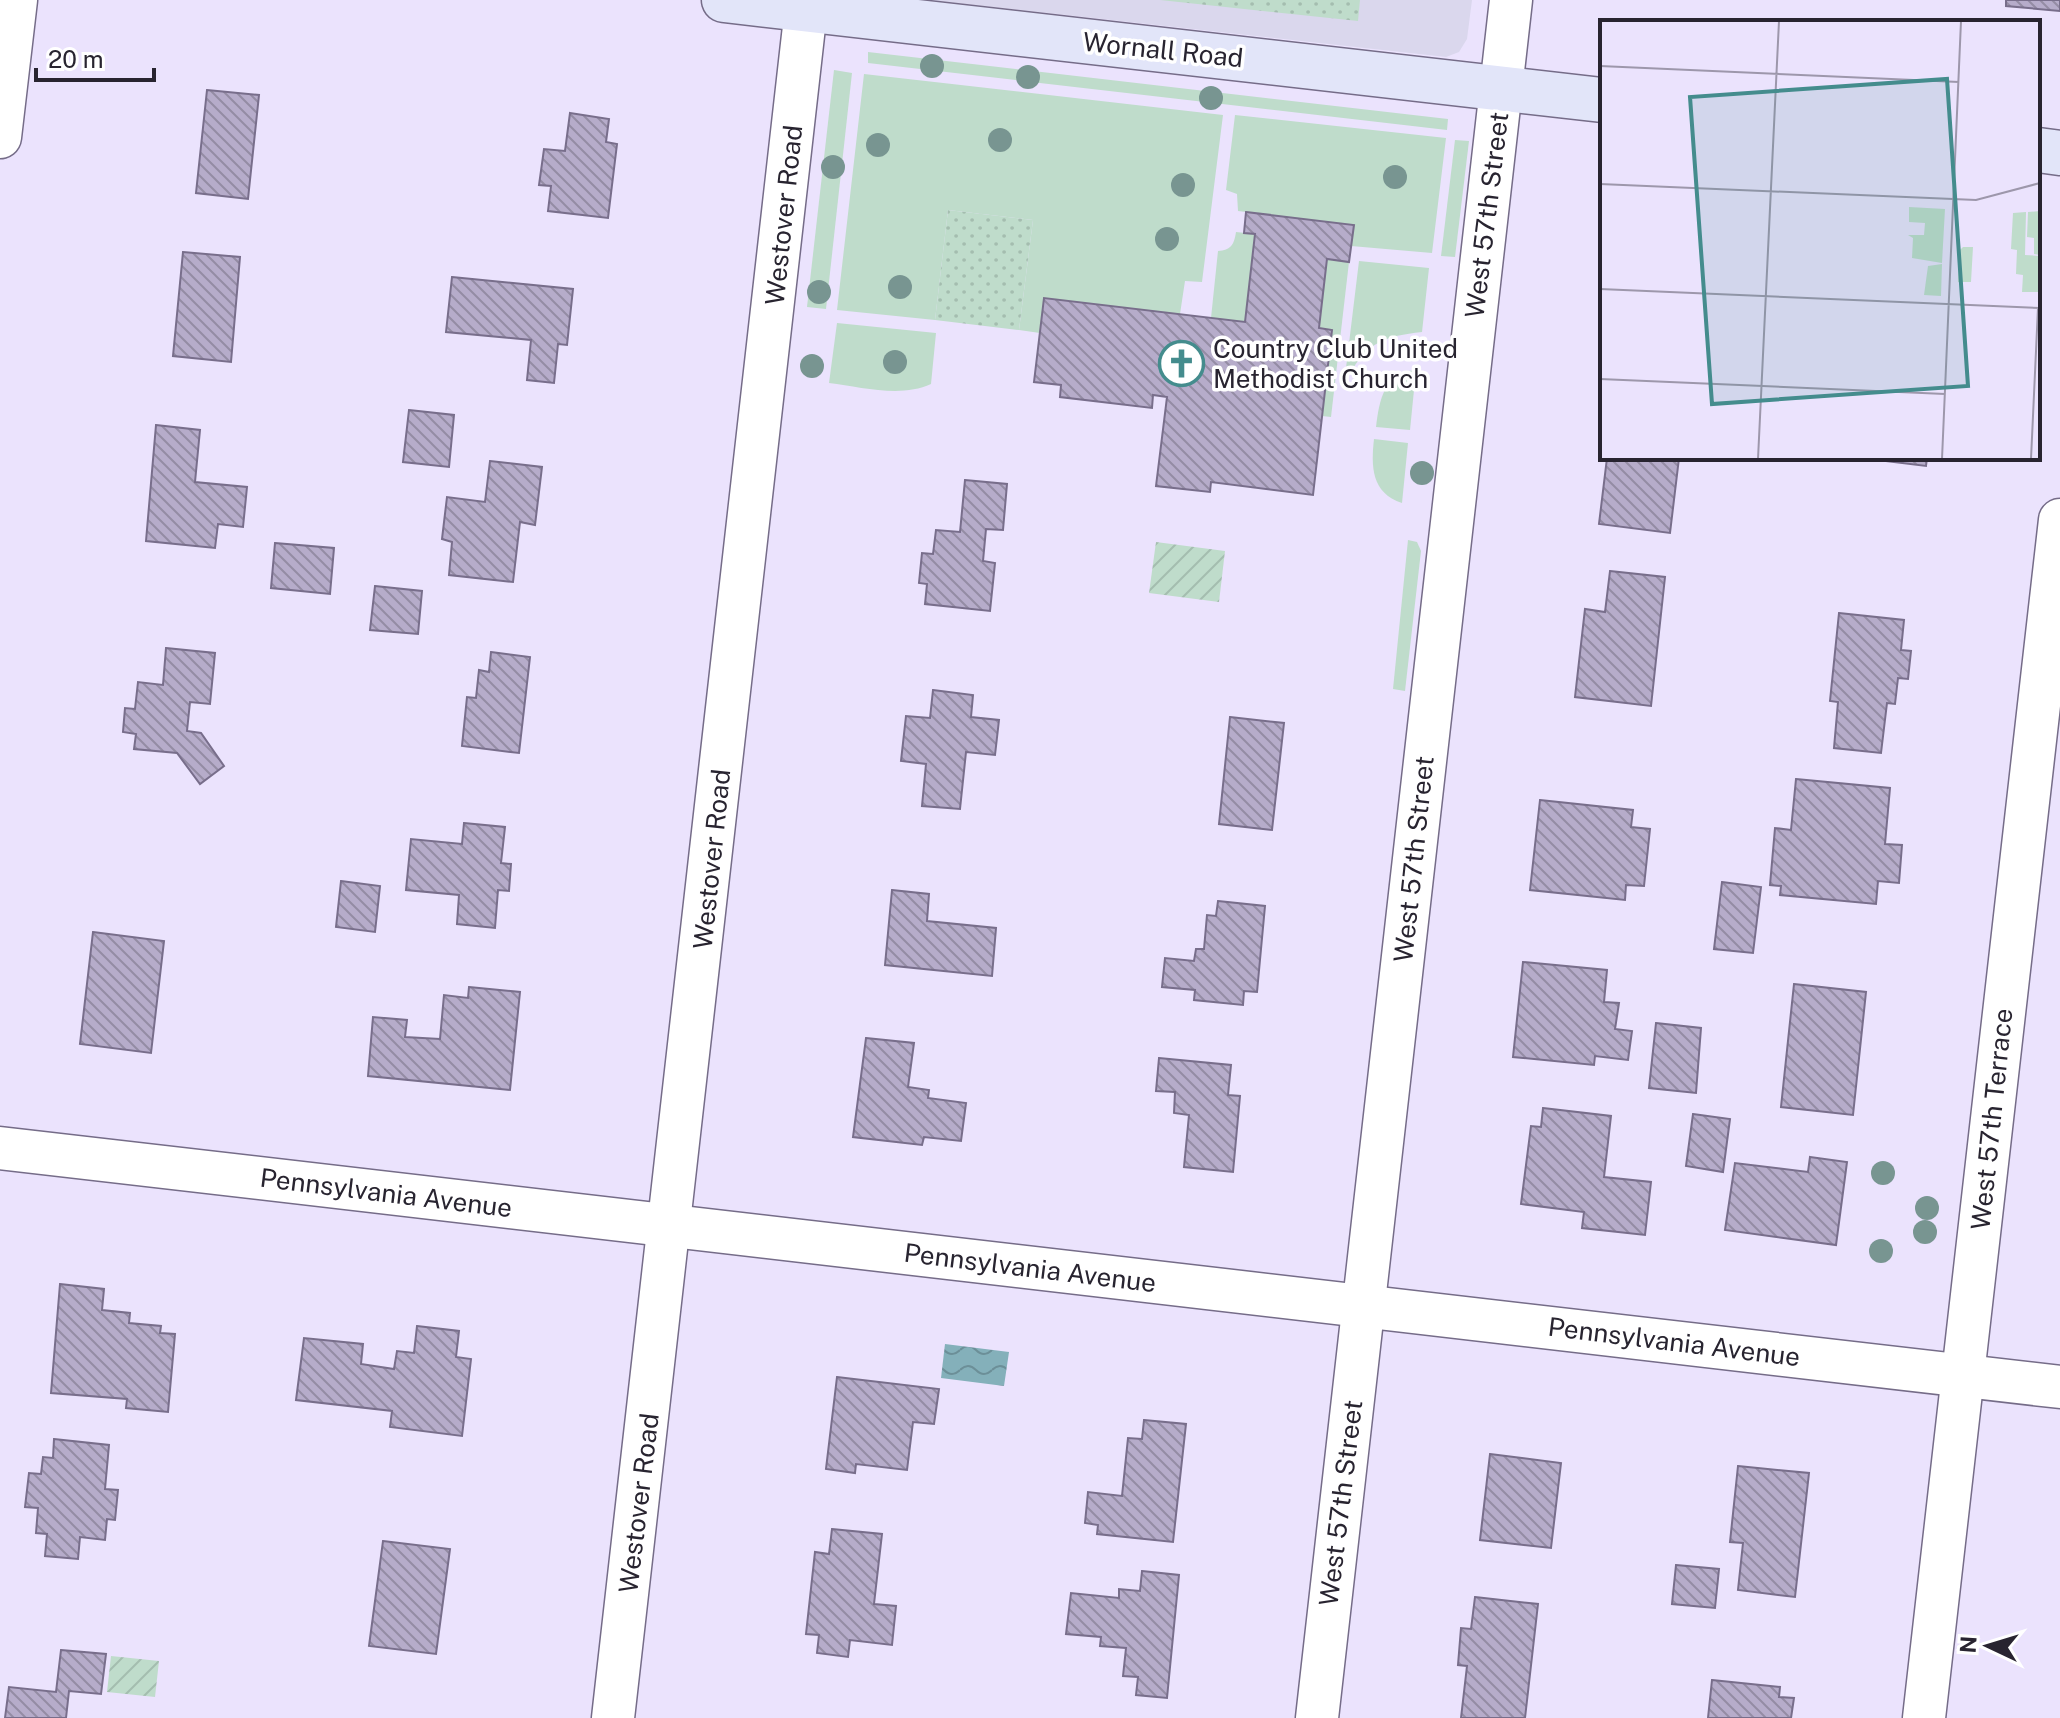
<svg xmlns="http://www.w3.org/2000/svg" width="2060" height="1718" font-family="'Public Sans',sans-serif">
	<defs>
		<pattern id="park-dots" width="8" height="8" patternUnits="userSpaceOnUse" patternTransform="scale(2)"><rect width="8" height="8" fill="#bfdccb"/><path d="M2 2h.1M6 6h.1" fill="none" stroke="#a4bdaf" stroke-width="1.8" stroke-linecap="round"/></pattern>
		<pattern id="garden-furrows" width="10" height="10" patternUnits="userSpaceOnUse" patternTransform="scale(2)"><rect width="10" height="10" fill="#bfdccb"/><path d="M-1 1l2-2M0 10L10 0M9 11l2-2" fill="none" stroke="#a4bdaf"/></pattern>
		<pattern id="water-waves" width="16" height="10" patternUnits="userSpaceOnUse" patternTransform="scale(2)"><rect width="16" height="10" fill="#84b0ba"/><path d="M0 5q4-4 8 0t8 0" fill="none" stroke="#6c8f98"/></pattern>
		<pattern id="building-back-hatch" width="6" height="6" patternUnits="userSpaceOnUse" patternTransform="scale(2)"><rect width="6" height="6" fill="#b6acca"/><path d="M-1 5l2 2M0 0l6 6M5-1l2 2" fill="none" stroke="#948ca4"/></pattern>
	</defs>
	<rect width="100%" height="100%" fill="#ebe3fd"/>
	<!-- education -->
	<polygon fill="#dad7ed" points="929,0 1472,0 1467,39 1459,52 1446,57"/>
	<!-- grass -->
	<g fill="#bfdccb">
		<polygon points="868,52 1448,119 1447,130 868,63"/>
		<polygon points="834,70 852,73 826,309 807,307"/>
		<polygon points="864,74 1223,115 1202,282 1185,281 1180,314 1045,298 1040,333 1019,330 1033,220 948,210 935,320 837,310"/>
		<polygon points="1235,115 1446,138 1432,253 1351,246 1353,225 1238,211 1237,194 1226,190"/>
		<polygon points="1455,140 1469,141 1455,257 1441,256"/>
		<path d="M1236 232 1255 234 1245 322 1211 318 1218 251C1231 250 1234 245 1236 232Z"/>
		<polygon points="1327,259 1349,262 1331,417 1322,416 1319,328"/>
		<path d="M1359 261 1429 268 1422 332C1385 336 1368 342 1349 375L1346 368Z"/>
		<path d="M837 323 936 333 931 384C901 398 861 387 829 383Z"/>
		<path d="M1416 370 1410 430 1376 427C1379 401 1384 372 1416 370Z"/>
		<path d="M1374 439 1408 443 1402 503C1371 493 1371 466 1374 439Z"/>
		<polygon points="1408,540 1417,542 1421,551 1405,691 1393,689"/>
	</g>
	<!-- park -->
	<g fill="url(#park-dots)">
		<polygon points="1160,0 1360,0 1358,21"/>
		<polygon points="948,210 1033,220 1019,330 935,320"/>
	</g>
	<!-- garden -->
	<g fill="url(#garden-furrows)">
		<polygon points="1156,542 1225,551 1219,602 1149,593"/>
		<polygon points="111,1656 159,1661 155,1697 107,1692"/>
	</g>
	<!-- water -->
	<polygon fill="url(#water-waves)" points="945,1344 1009,1352 1004,1386 941,1378"/>
	<!-- building -->
	<g fill="url(#building-back-hatch)" stroke="#786e8b" stroke-width="2">
		<polygon points="2006,0 2060,0 2060,11 2006,6"/>
		<polygon points="207,90 259,95 248,199 196,193"/>
		<polygon points="570,113 609,119 606,142 617,144 608,218 548,211 551,186 539,185 544,149 565,151"/>
		<polygon points="1246,212 1354,225 1349,262 1327,259 1319,328 1332,330 1313,495 1211,482 1210,492 1156,486 1167,397 1153,395 1152,408 1060,397 1061,385 1034,382 1044,298 1245,322 1255,234 1244,233"/>
		<polygon points="183,252 240,257 231,362 173,356"/>
		<polygon points="452,277 573,289 567,345 558,344 554,383 527,380 531,340 446,332"/>
		<polygon points="409,410 454,415 449,467 403,462"/>
		<polygon points="156,425 200,430 195,482 247,487 243,527 218,524 215,548 146,541"/>
		<polygon points="1607,458 1679,458 1670,533 1599,524"/>
		<polygon points="1861,458 1927,458 1926,466"/>
		<polygon points="490,461 542,467 535,525 520,522 513,582 449,575 452,542 442,539 447,497 485,502"/>
		<polygon points="965,480 1007,484 1003,530 986,529 983,561 995,563 990,611 925,604 927,584 919,583 922,553 933,554 936,530 960,532"/>
		<polygon points="275,543 334,548 330,594 271,588"/>
		<polygon points="1610,571 1665,577 1651,706 1575,697 1585,609 1605,612"/>
		<polygon points="375,586 422,591 418,634 370,630"/>
		<polygon points="1839,613 1904,620 1901,650 1911,651 1908,679 1898,678 1895,704 1887,703 1881,753 1834,748 1838,702 1830,701"/>
		<polygon points="166,648 215,653 210,704 190,702 187,731 201,733 224,766 200,784 177,753 134,749 136,734 123,732 125,708 135,709 138,682 163,685"/>
		<polygon points="491,652 530,657 519,753 462,746 467,697 476,698 479,670 489,672"/>
		<polygon points="933,690 973,695 971,717 999,720 995,755 966,752 960,809 922,806 926,764 901,761 906,716 930,718"/>
		<polygon points="1230,717 1284,723 1272,830 1219,824"/>
		<polygon points="1796,779 1890,788 1885,844 1902,845 1899,883 1878,881 1876,904 1780,895 1781,886 1770,885 1775,828 1791,830"/>
		<polygon points="1540,800 1633,810 1631,827 1650,829 1644,886 1626,885 1625,900 1530,890"/>
		<polygon points="464,823 505,827 501,863 511,864 509,891 498,890 495,928 457,924 459,895 406,890 411,839 462,844"/>
		<polygon points="341,881 380,886 375,932 336,927"/>
		<polygon points="1722,882 1761,887 1753,953 1714,949"/>
		<polygon points="892,890 929,894 927,921 996,928 992,976 885,965"/>
		<polygon points="1218,901 1265,906 1257,992 1244,991 1243,1005 1194,1000 1195,990 1162,987 1165,958 1194,961 1196,949 1204,949 1207,915 1216,916"/>
		<polygon points="93,932 164,941 151,1053 80,1044"/>
		<polygon points="1523,962 1607,970 1604,1002 1619,1003 1615,1029 1632,1031 1628,1060 1595,1056 1594,1065 1513,1057"/>
		<polygon points="1794,984 1866,992 1853,1115 1781,1107"/>
		<polygon points="469,987 520,992 510,1090 368,1076 373,1017 407,1020 405,1037 440,1039 444,995 468,998"/>
		<polygon points="1656,1023 1701,1028 1696,1093 1649,1088"/>
		<polygon points="866,1038 914,1043 908,1087 929,1090 928,1098 966,1103 961,1141 924,1137 922,1145 853,1137"/>
		<polygon points="1159,1058 1231,1065 1228,1095 1240,1096 1233,1172 1184,1167 1189,1115 1174,1113 1175,1092 1156,1091"/>
		<polygon points="1543,1108 1611,1116 1604,1177 1651,1182 1645,1235 1582,1228 1584,1212 1521,1204 1531,1126 1541,1127"/>
		<polygon points="1693,1114 1730,1119 1723,1172 1686,1166"/>
		<polygon points="1810,1157 1847,1162 1836,1245 1725,1230 1735,1163 1808,1172"/>
		<polygon points="60,1284 104,1289 102,1310 130,1313 129,1323 161,1326 160,1333 175,1334 168,1412 126,1408 127,1399 51,1393"/>
		<polygon points="417,1326 459,1331 456,1357 471,1359 462,1436 390,1427 392,1411 296,1400 304,1338 363,1344 361,1364 394,1369 397,1351 414,1353"/>
		<polygon points="837,1377 939,1389 934,1424 913,1422 907,1470 856,1464 855,1473 826,1469"/>
		<polygon points="1144,1420 1186,1424 1173,1542 1097,1534 1098,1525 1085,1523 1088,1492 1122,1496 1128,1438 1142,1439"/>
		<polygon points="54,1439 109,1445 105,1489 118,1490 115,1520 107,1519 105,1540 80,1537 78,1559 45,1556 47,1534 36,1533 38,1508 25,1507 29,1473 41,1474 43,1457 53,1458"/>
		<polygon points="1490,1454 1561,1463 1551,1548 1480,1540"/>
		<polygon points="1738,1466 1809,1473 1795,1597 1738,1590 1743,1543 1730,1542"/>
		<polygon points="832,1529 882,1534 874,1604 896,1606 892,1645 850,1640 848,1657 817,1653 819,1635 806,1634 815,1552 829,1554"/>
		<polygon points="383,1541 450,1549 436,1654 369,1646"/>
		<polygon points="1676,1565 1719,1569 1715,1608 1672,1604"/>
		<polygon points="1142,1571 1179,1575 1167,1698 1136,1695 1138,1677 1123,1676 1126,1648 1100,1646 1101,1637 1066,1634 1071,1593 1119,1598 1119,1589 1140,1591"/>
		<polygon points="1475,1597 1538,1604 1525,1718 1461,1718 1467,1666 1458,1665 1461,1628 1471,1629"/>
		<polygon points="61,1650 106,1654 101,1694 69,1691 66,1718 5,1718 9,1687 56,1692"/>
		<polygon points="1712,1680 1780,1687 1779,1697 1794,1698 1791,1718 1708,1718"/>
	</g>
	<g fill="none" stroke-linecap="round" stroke-linejoin="round">
		<defs>
			<g id="street">
				<polyline points="0,137 16,0"/>
				<polyline points="0,1148 2060,1387"/>
				<polyline points="613,1718 807,0"/>
				<polyline points="1317,1718 1511,0"/>
				<polyline points="1924,1718 2060,520"/>
			</g>
			<g id="secondary">
				<polyline points="724,0 1602,100"/>
				<polyline points="2038,150 2060,153"/>
			</g>
		</defs>
		<!-- street casing -->
		<use href="#street" stroke="#756c88" stroke-width="45"/>
		<!-- secondary casing -->
		<use href="#secondary" stroke="#756c88" stroke-width="47"/>
		<!-- street -->
		<use href="#street" stroke="#fff" stroke-width="42"/>
		<!-- secondary -->
		<use href="#secondary" stroke="#e2e5f9" stroke-width="44"/>
	</g>
	<!-- trees -->
	<g fill="#789591">
		<circle cx="932" cy="66" r="12"/>
		<circle cx="1028" cy="77" r="12"/>
		<circle cx="1211" cy="98" r="12"/>
		<circle cx="1000" cy="140" r="12"/>
		<circle cx="878" cy="145" r="12"/>
		<circle cx="833" cy="167" r="12"/>
		<circle cx="1395" cy="177" r="12"/>
		<circle cx="1183" cy="185" r="12"/>
		<circle cx="1167" cy="239" r="12"/>
		<circle cx="900" cy="287" r="12"/>
		<circle cx="819" cy="292" r="12"/>
		<circle cx="895" cy="362" r="12"/>
		<circle cx="812" cy="366" r="12"/>
		<circle cx="1422" cy="473" r="12"/>
		<circle cx="1883" cy="1173" r="12"/>
		<circle cx="1927" cy="1208" r="12"/>
		<circle cx="1925" cy="1232" r="12"/>
		<circle cx="1881" cy="1251" r="12"/>
	</g>
	<!-- icons -->
	<defs>
		<symbol id="church-ring" viewBox="-11 -11 22 22"><circle r="9.5" fill="#fff" stroke="#448c8d" stroke-width="1.5"/><path d="M-1.2-6h2.4v3.5h3.3v2.4h-3.3V6h-2.4V-.1h-3.3v-2.4h3.3Z" fill="#448c8d"/></symbol>
	</defs>
	<g fill-rule="evenodd">
		<use href="#church-ring" x="1156" y="338" width="51" height="51"/>
	</g>
	<g text-anchor="middle" stroke-width="7" stroke-linejoin="round" paint-order="stroke">
		<!-- street labels -->
		<g font-size="26" fill="#282430" stroke="#fff">
			<text transform="translate(1163 50) rotate(6)" y="9">Wornall Road</text>
			<text transform="translate(784 215) rotate(-84)" y="9">Westover Road</text>
			<text transform="translate(1487 215) rotate(-83)" y="9">West 57th Street</text>
			<text transform="translate(712 859) rotate(-84)" y="9">Westover Road</text>
			<text transform="translate(1414 859) rotate(-84)" y="9">West 57th Street</text>
			<text transform="translate(1992 1119) rotate(-84)" y="9">West 57th Terrace</text>
			<text transform="translate(386 1193) rotate(7)" y="9">Pennsylvania Avenue</text>
			<text transform="translate(1030 1268) rotate(7)" y="9">Pennsylvania Avenue</text>
			<text transform="translate(1674 1342) rotate(7)" y="9">Pennsylvania Avenue</text>
			<text transform="translate(639 1503) rotate(-83)" y="9">Westover Road</text>
			<text transform="translate(1341 1503) rotate(-83)" y="9">West 57th Street</text>
		</g>
		<!-- poi labels -->
		<g font-size="26" fill="#282430" stroke="#fff" text-anchor="start">
			<text x="1213" y="358">Country Club United<tspan x="1213" dy="30">Methodist Church</tspan></text>
		</g>
	</g>
	<!-- overview -->
	<g transform="translate(1600 20)">
		<rect width="440" height="440" fill="#ebe3fd"/>
		<path d="M309 187 345 189 342 243 312 238 313 218 308 215H324L325 203 309 202ZM440 191V235L434 234V218L427 217 428 192ZM342 244 341 276 324 275 328 246Z" fill="#bfdccb"/>
		<path d="M426 192 425 235 440 236V272H422L423 255 416 254 417 230 411 229 413 193ZM363 227H373L371 262H358L359 231Z" fill="#bfdccb"/>
		<path fill="none" stroke="#9d97ab" stroke-width="2" d="M0 46 359 62M0 164 376 180 440 163M0 269 440 288M0 359 345 374M158 439 179 1M342 439 361 1M431 439 438 288"/>
		<path fill="#448c8d" fill-opacity="0.15" stroke="#448c8d" stroke-width="4" d="M347 59 368 366 112 384 90 77Z"/>
		<rect width="440" height="440" fill="none" stroke="#282430" stroke-width="4"/>
	</g>
	<!-- north arrow -->
	<g transform="translate(1988 1646) rotate(274)" stroke="#ffffff" stroke-width="6" paint-order="stroke">
	<path d="M0-6L14 30L0 20L-14 30Z" fill="#282430"/>
	<text y="-12" font-size="22" font-weight="bold" text-anchor="middle" fill="#282430">N</text>
	</g>
	<!-- scale -->
	<path d="M36 68v12h118v-12" fill="none" stroke="#282430" stroke-width="4"/>
	<text x="48" y="68" font-size="24" fill="#282430" stroke="#ffffff" stroke-width="6" paint-order="stroke">20 m</text>
</svg>
